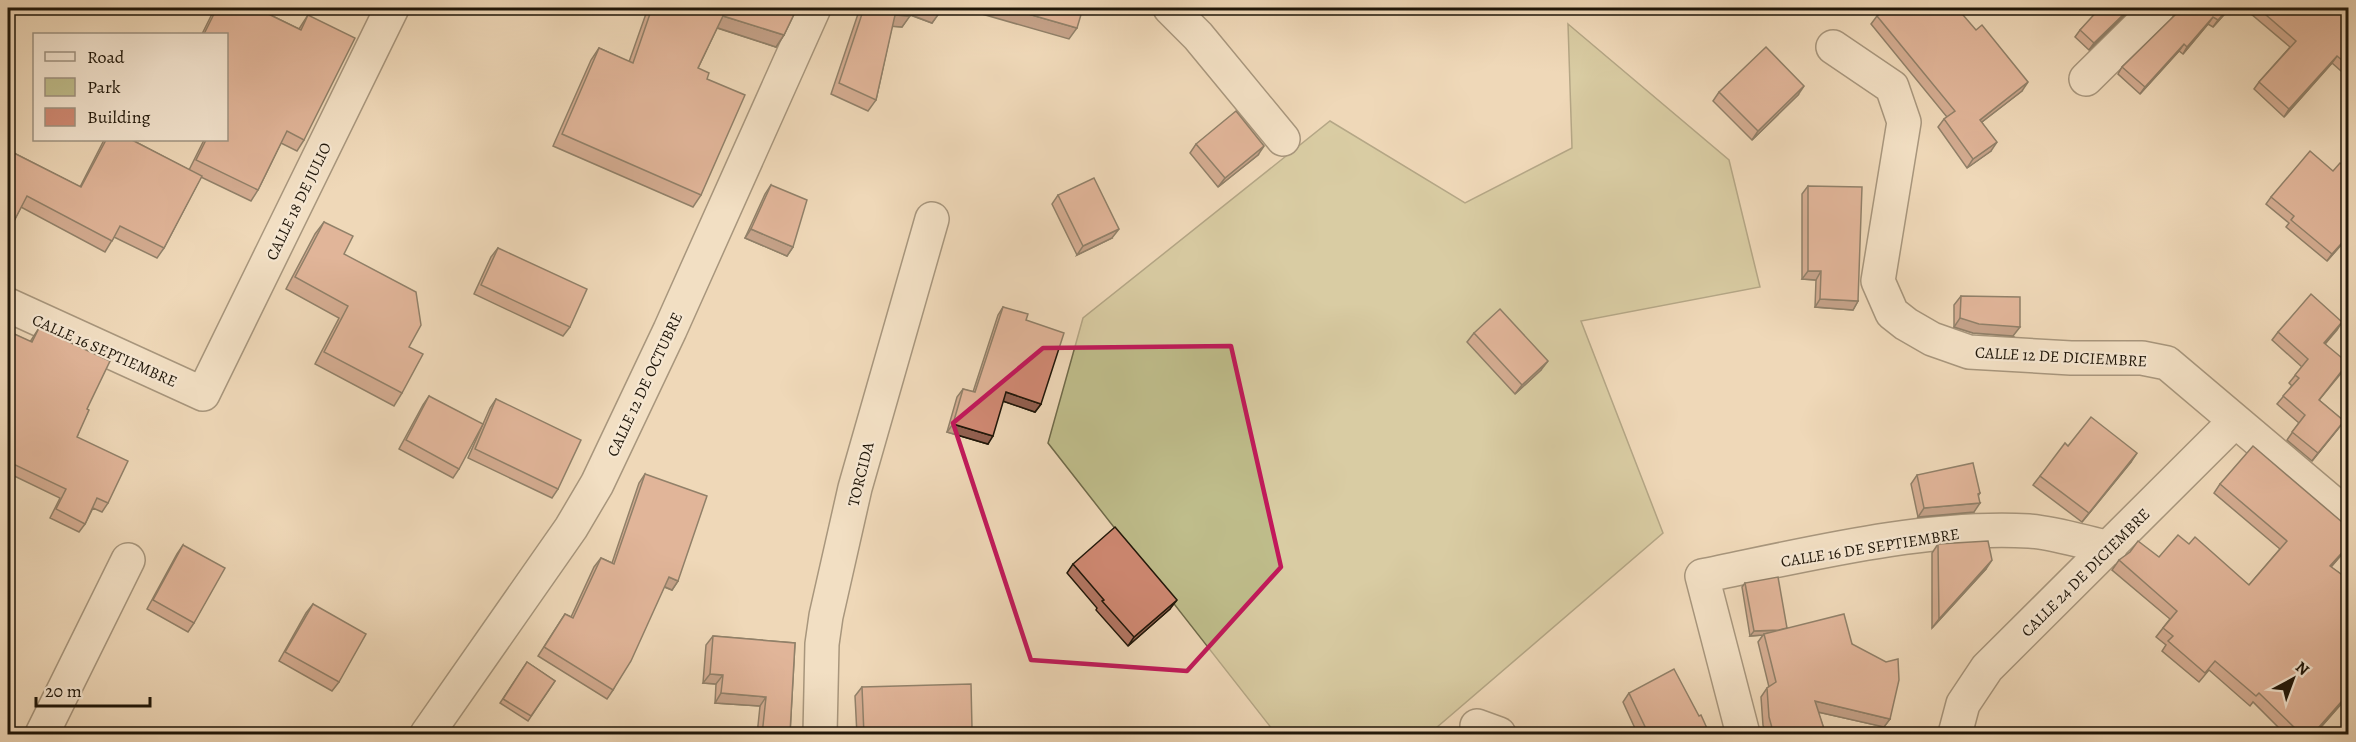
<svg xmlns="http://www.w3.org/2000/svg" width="2356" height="742" font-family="Alegreya,serif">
	<rect width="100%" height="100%" fill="#efd8b8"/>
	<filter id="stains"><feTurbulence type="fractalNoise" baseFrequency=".00333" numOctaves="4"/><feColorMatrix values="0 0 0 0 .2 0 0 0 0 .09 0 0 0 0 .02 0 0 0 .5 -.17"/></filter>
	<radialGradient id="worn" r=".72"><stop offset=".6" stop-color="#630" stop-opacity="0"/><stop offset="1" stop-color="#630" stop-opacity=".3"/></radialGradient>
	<!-- green -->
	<polygon fill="#bfbd8b" stroke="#6f6a4a" stroke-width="1.5" points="1568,24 1729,160 1760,287 1581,321 1663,533 1429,734 1276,734 1048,443 1083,318 1330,121 1465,203 1572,148"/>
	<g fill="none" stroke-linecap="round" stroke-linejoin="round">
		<defs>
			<g id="minor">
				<polyline points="1170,8 1198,36 1283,139"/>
				<polyline points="1833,47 1892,87 1904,122 1878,281 1892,313 1906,324 1932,339 1969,352 2071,358 2142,358 2167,363 2348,516"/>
				<polyline points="2086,79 2158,8"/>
				<polyline points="8,305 203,394 392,8"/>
				<polyline points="1477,726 1499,734"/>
				<polyline points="42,734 128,560"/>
				<polyline points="427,734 571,528 597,484 670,330 814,8"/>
				<polyline points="820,734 822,644 826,616 855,488 932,219"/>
				<path d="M1743 734 1702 576C1805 555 1925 525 2029 531 2055 533 2083 542 2110 548"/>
				<polyline points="1955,734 1963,704 1987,668 2234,422"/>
			</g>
		</defs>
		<!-- minor casing -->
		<use href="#minor" stroke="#534635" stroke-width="36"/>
		<!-- minor -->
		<use href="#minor" stroke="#f5e6d1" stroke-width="33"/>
	</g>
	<!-- wall -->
	<g fill="#b37663" stroke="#1f1609" stroke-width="1.5">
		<polygon points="215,8 256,8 299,29 308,15 304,140 297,151 281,143 258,190 251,201 201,177 164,248 157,258 114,237 105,252 21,207 13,223 8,231 8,150 80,187 104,140 132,140 189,170 204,140 226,140 226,34 202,34"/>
		<polygon points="648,8 797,8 784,35 776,47 717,28 698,68 707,79 701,195 693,207 553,146 591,60 599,48 629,62"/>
		<polygon points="860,8 942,8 932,23 910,15 902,27 892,26 876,100 868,111 831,94"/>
		<polygon points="2107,8 2132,8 2089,50 2075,37 2080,30"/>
		<polygon points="2176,8 2230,8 2213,27 2208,24 2183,54 2179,51 2140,94 2118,74 2122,67 2175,16 2176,14"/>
		<polygon points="2244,8 2349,8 2349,78 2332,63 2284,117 2254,89 2259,82 2290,47"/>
		<polygon points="1877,16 2022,91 1982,122 1991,151 1967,168 1938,127 1944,119 1947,117 1871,24"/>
		<polygon points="1719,92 1798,95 1752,140 1713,101"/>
		<polygon points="1196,144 1258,155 1218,187 1190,153"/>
		<polygon points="2349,170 2349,236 2327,261 2286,227 2289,223 2266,204 2271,197 2333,171"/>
		<polygon points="771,185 793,247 787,256 745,238 765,194"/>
		<polygon points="1808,186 1858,301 1853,310 1815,307 1816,280 1802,279 1802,194"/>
		<polygon points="1058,195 1112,238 1077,255 1052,204"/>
		<polygon points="324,222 344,254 409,347 402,393 394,406 315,364 339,318 286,289 315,234"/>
		<polygon points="498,248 570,327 563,336 474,294 491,257"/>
		<polygon points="1961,296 2013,336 1973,333 1954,327 1954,305"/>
		<polygon points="1003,307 1026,320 1041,404 1035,412 1003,401 988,444 947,432 957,397 963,389 973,392 998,315"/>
		<polygon points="2342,322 2325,344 2343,371 2319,400 2344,421 2312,461 2287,440 2299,423 2277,404 2292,386 2289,383 2302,367 2272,340 2278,332"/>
		<polygon points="39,328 87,409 77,437 108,503 102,512 93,508 85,524 79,532 50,518 60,498 8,473 8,336 10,332 30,342"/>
		<polygon points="1474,333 1541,370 1515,394 1467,342"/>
		<polygon points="429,396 459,469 453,478 399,449 423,405"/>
		<polygon points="496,399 558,489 552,498 468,458 490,408"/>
		<polygon points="2068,446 2131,462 2082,522 2033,485 2040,476"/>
		<polygon points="645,474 678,581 672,590 664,587 613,690 607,699 538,656 565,614 571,617 594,567 601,558 612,563 639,483"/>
		<polygon points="1917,475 1980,493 1978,496 1974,512 1918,517 1911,484"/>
		<polygon points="2220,484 2349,528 2349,546 2331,567 2349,580 2349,695 2314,735 2286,735 2253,702 2250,706 2209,670 2199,682 2162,651 2166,645 2156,637 2170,619 2112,570 2119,560 2159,557 2189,544 2249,585 2280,549 2214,493"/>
		<polygon points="1938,544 1986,569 1932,628 1932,553"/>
		<polygon points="183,545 194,623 188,632 147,609 177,554"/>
		<polygon points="1073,564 1170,609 1128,646 1096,610 1097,608 1067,573"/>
		<polygon points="1745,583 1787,628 1852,644 1890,719 1884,727 1818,712 1826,735 1766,735 1763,725 1761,697 1767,688 1769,687 1758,642 1763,635 1750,636 1742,587"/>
		<polygon points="313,604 339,682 332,691 279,661 306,613"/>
		<polygon points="713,636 795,643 790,733 809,735 757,735 760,706 715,703 716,684 703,683 706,645"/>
		<polygon points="527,662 555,681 528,721 500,703"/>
		<polygon points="862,687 968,735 857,735 855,696"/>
		<polygon points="1629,693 1699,716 1710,735 1638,735 1623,702"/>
	</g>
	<!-- shaded-wall -->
	<g fill="#926050" stroke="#1f1609" stroke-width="1.5">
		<polygon points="909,8 929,8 940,12 932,23 906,13"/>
		<polygon points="961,8 1007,8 1077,28 1069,39"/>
		<polygon points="2130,8 2132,8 2089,50 2094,43"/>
		<polygon points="2229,8 2230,8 2213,27 2218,20"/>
		<polygon points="895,15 910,16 902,27 887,26"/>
		<polygon points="723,16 784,35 776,47 715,27"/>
		<polygon points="2213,17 2208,24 2183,54 2187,47"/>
		<polygon points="2184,44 2179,51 2140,94 2145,87"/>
		<polygon points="2337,56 2332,63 2284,117 2289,109"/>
		<polygon points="2028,82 2022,91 1974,128 1980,120"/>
		<polygon points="1804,86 1798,95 1752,140 1758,131"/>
		<polygon points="1997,142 1991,151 1967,168 1973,159"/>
		<polygon points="1264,146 1258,155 1218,187 1225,178"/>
		<polygon points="751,229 793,247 787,256 745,238"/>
		<polygon points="1119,229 1112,238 1077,255 1083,246"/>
		<polygon points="2349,235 2349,236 2327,261 2332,254"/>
		<polygon points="1808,271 1821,271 1816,280 1802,279"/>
		<polygon points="1820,299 1858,301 1853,310 1815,307"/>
		<polygon points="1960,318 2020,327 2013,336 1973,333 1954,327"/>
		<polygon points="2342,322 2337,330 2319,351 2324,343"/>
		<polygon points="1548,361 1541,370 1515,394 1522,385"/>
		<polygon points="1006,392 1041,404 1035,412 1000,400"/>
		<polygon points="2344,421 2338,429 2312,461 2318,453"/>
		<polygon points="953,424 993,436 988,444 947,432"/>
		<polygon points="2137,453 2131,462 2082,522 2089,513"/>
		<polygon points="1980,503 1974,512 1918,517 1924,508"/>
		<polygon points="2349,545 2349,546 2324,575 2330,566"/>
		<polygon points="1992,560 1986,569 1932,628 1939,619"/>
		<polygon points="669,577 678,581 672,590 663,586"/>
		<polygon points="1177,600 1170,609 1128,646 1134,637"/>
		<polygon points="1787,630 1764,634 1763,635 1750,636 1754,631"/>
		<polygon points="710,674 723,675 716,684 703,683"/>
		<polygon points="721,693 766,697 760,706 715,703"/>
		<polygon points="2349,693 2349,695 2314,735 2312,735"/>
		<polygon points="1815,701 1890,719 1884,727 1809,710"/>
	</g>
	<!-- building -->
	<g fill="#d08973" stroke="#1f1609" stroke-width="1.5">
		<polygon points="217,8 256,8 301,30 308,15 355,38 304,140 287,131 258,190 196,160 206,140 226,140 226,34 204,34"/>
		<polygon points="652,8 797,8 784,35 723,16 698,68 709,73 707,79 745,95 701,195 562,134 599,48 633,63"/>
		<polygon points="864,8 912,8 910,16 895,15 876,100 839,83"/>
		<polygon points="929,8 942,8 940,12"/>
		<polygon points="1007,8 1083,8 1077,28"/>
		<polygon points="1887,8 1957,8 1976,30 1982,25 2028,82 1980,120 1997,142 1973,159 1944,119 1955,111 1877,16"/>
		<polygon points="2100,8 2104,11 2107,8 2130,8 2094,43 2080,30"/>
		<polygon points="2180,8 2229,8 2218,20 2213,17 2187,47 2184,44 2145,87 2122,67 2176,14"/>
		<polygon points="2258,8 2349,8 2349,66 2337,56 2289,109 2259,82 2296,41"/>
		<polygon points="1766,47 1804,86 1758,131 1719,92"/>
		<polygon points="1236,111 1264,146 1225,178 1196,144"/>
		<polygon points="106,140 132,140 202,176 164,248 120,226 112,241 27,196 13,223 8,221 8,150 81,187"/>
		<polygon points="2310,151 2333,171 2340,163 2349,170 2349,235 2332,254 2291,220 2294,216 2271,197"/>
		<polygon points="1094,178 1119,229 1083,246 1058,195"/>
		<polygon points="771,185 807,200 793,247 751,229"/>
		<polygon points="1808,186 1862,187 1858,301 1820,299 1821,271 1808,271"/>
		<polygon points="324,222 353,236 344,254 416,292 421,325 409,347 423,354 402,393 324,352 348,306 295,277"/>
		<polygon points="498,248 587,289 570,327 481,285"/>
		<polygon points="2311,294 2342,322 2324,343 2348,363 2319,400 2344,421 2318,453 2292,432 2305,415 2283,396 2299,378 2295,375 2308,359 2278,332"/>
		<polygon points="1961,296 2020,297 2020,327 1979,324 1960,318"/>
		<polygon points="1003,307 1028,314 1026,320 1064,333 1041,404 1006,392 993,436 953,424 963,389 975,392"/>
		<polygon points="1500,309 1548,361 1522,385 1474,333"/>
		<polygon points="39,328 110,361 87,409 89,410 77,437 128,461 108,503 97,498 85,524 56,509 66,489 11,463 13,459 8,457 8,338 10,332 32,342"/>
		<polygon points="429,396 483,424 459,469 406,440"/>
		<polygon points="496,399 581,440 558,489 475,449"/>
		<polygon points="2091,417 2137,453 2089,513 2040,476 2065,443 2068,446"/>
		<polygon points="2253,446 2349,528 2349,545 2330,566 2349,580 2349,693 2312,735 2302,735 2259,693 2256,696 2215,661 2205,673 2168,641 2173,636 2163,628 2177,611 2119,560 2130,552 2138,541 2159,557 2178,535 2189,544 2195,537 2249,585 2287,541 2220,484"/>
		<polygon points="1973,463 1980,493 1978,494 1980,503 1924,508 1917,475"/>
		<polygon points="645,474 707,496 678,581 669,577 631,661 613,690 544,647 565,614 573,618 601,558 614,564"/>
		<polygon points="1115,527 1177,600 1134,637 1102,601 1104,600 1073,564"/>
		<polygon points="1988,541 1992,560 1939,619 1938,544"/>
		<polygon points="183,545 225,568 194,623 153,600"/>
		<polygon points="1778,577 1787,628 1779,630 1754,631 1745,583"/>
		<polygon points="313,604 366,634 339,682 285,652"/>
		<polygon points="1844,614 1852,644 1886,662 1898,659 1899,680 1890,719 1815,701 1826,735 1774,735 1769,717 1767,688 1776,682 1764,634"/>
		<polygon points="713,636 795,643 790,733 809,735 762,735 766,697 721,693 723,675 710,674"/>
		<polygon points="527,662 555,681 531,716 503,699"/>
		<polygon points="1674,669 1699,716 1701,715 1710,735 1649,735 1629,693"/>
		<polygon points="971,684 972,728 968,735 864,735 862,687"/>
	</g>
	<!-- marked area -->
	<path d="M0 0H2356V742H0ZM1231 346 1281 567 1187 671 1031 660 953 423 1043 348Z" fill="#efd8b8" fill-opacity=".55" fill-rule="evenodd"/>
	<path fill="none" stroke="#c2185b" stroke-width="4.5" stroke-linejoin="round" d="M1231 346 1281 567 1187 671 1031 660 953 423 1043 348Z"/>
	<g text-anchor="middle" stroke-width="4.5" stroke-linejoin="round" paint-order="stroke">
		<!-- street labels -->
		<g font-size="16" fill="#1f1609" stroke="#f5e6d1">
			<text transform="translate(298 201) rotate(-64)" y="6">CALLE 18 DE JULIO</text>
			<text transform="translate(105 350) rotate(24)" y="6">CALLE 16 SEPTIEMBRE</text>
			<text transform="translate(2061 356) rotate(3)" y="6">CALLE 12 DE DICIEMBRE</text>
			<text transform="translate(644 384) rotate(-65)" y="6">CALLE 12 DE OCTUBRE</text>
			<text transform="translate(860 474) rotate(-76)" y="6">TORCIDA</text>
			<text transform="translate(1870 547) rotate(-9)" y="6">CALLE 16 DE SEPTIEMBRE</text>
			<text transform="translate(2085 572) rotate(-45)" y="6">CALLE 24 DE DICIEMBRE</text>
		</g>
	</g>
	<!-- margin -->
	<rect width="2356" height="742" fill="none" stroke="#efd8b8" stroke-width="30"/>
	<rect x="9" y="9" width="2338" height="724" fill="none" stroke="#1f1609" stroke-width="3"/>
	<rect x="15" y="15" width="2326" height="712" fill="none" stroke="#1f1609" stroke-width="1.5"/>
	<!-- legend -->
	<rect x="33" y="33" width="195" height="108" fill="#f5e6d1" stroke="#9f9381" stroke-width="1.5"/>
	<rect x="45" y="52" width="30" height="9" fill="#f5e6d1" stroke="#9f9381" stroke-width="1.5"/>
	<text x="87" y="63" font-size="18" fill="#1f1609">Road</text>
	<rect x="45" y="78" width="30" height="18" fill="#bfbd8b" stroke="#9f9381" stroke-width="1.5"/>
	<text x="87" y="93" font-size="18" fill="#1f1609">Park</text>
	<rect x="45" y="108" width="30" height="18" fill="#d08973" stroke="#9f9381" stroke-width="1.5"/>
	<text x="87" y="123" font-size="18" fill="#1f1609">Building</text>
	<!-- north arrow -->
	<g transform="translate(2293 679) rotate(41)" stroke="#f5e6d1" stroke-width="4.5" paint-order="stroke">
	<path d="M0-4.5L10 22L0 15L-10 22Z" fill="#1f1609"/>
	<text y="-9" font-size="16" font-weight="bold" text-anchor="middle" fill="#1f1609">N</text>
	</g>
	<!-- scale -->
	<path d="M36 697v9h114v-9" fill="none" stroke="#1f1609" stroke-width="3"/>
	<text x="45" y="697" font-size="18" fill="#1f1609" stroke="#f5e6d1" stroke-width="4.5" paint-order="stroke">20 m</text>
	<rect width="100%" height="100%" filter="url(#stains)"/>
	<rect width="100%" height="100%" fill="url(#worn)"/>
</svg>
